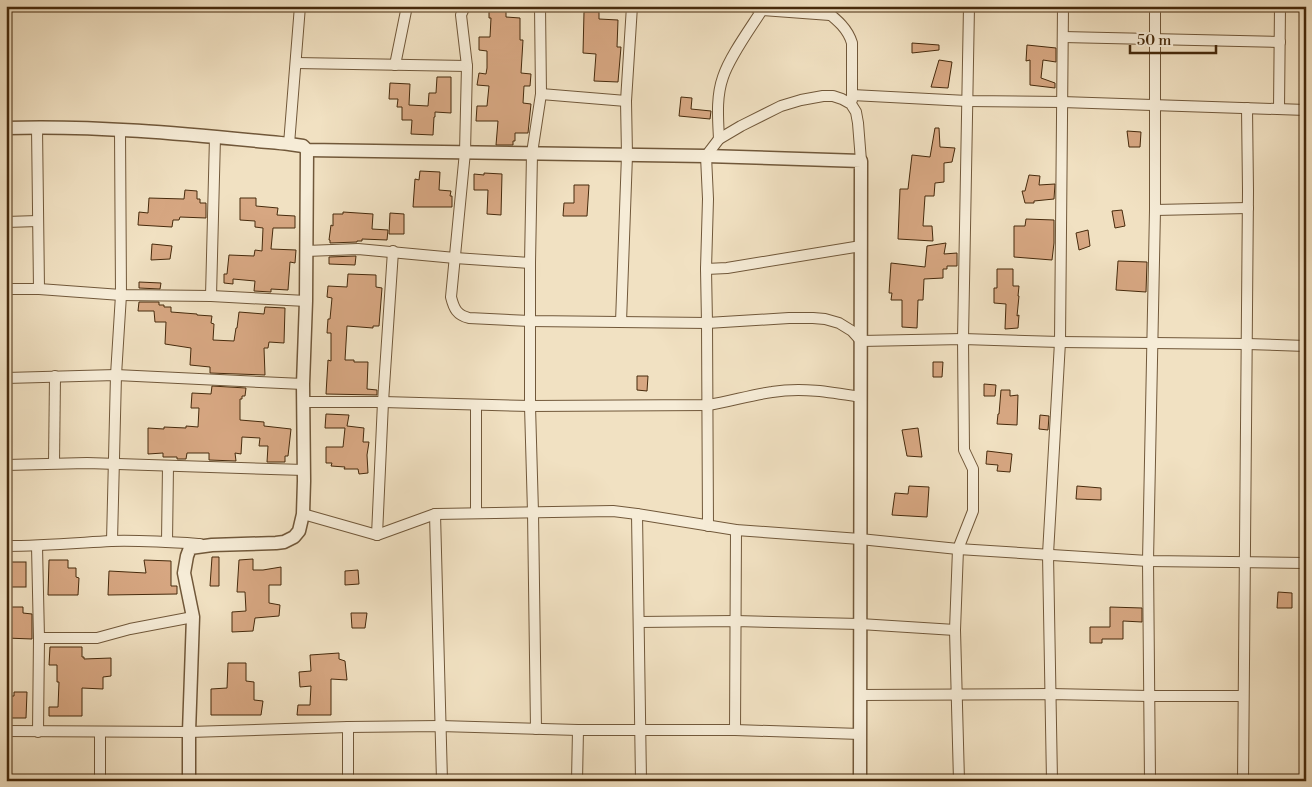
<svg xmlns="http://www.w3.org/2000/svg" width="1312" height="787" font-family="'Libre Bodoni',serif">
	<rect width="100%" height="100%" fill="#f1e1c2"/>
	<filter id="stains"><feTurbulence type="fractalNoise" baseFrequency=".004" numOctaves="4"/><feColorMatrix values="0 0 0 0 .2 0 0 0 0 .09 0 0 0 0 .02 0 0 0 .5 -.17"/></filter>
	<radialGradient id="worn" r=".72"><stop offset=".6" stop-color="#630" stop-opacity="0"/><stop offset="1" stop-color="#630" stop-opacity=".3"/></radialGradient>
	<!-- building -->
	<g fill="#d7a782" stroke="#462a0c">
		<polygon points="489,9 506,10 506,17 520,18 520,40 523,40 521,73 531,74 530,86 524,86 523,103 531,104 528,133 515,133 515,141 513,141 513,145 496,145 498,121 476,121 477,106 487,106 489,86 477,85 479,73 486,74 487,68 487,51 479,50 479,37 490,37 491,18 489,18"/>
		<polygon points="584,12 599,12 599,19 618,20 617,47 621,47 618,82 594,81 596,54 583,53"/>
		<polygon points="912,43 939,45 939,50 912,53"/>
		<polygon points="1027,45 1056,48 1056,62 1043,60 1041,78 1055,83 1055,88 1030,85 1030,60 1026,61"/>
		<polygon points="939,60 952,62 948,88 931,87"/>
		<polygon points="437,77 451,77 451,113 435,112 435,117 434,117 433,135 411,134 412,120 402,120 402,107 397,107 398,99 389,99 390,83 410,84 409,105 428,106 429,93 436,93"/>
		<polygon points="681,97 692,98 691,109 711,111 710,119 679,116"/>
		<polygon points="935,128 939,128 940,147 955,148 952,162 944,163 944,182 935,183 934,196 925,196 923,226 932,226 933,241 898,239 900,189 908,189 912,155 930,157"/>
		<polygon points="1127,131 1141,132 1140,147 1129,147"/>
		<polygon points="420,171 440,172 439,190 451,191 450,196 452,196 452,207 413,207 415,179 419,180"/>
		<polygon points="484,173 502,174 501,215 487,214 488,190 474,190 474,174 484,175"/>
		<polygon points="1029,175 1040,176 1039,185 1055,184 1054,199 1034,201 1034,203 1025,203 1022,191 1025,191"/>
		<polygon points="574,185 589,185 587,216 563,216 564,203 574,203"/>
		<polygon points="185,190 197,191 197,199 200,199 200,203 206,203 206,218 180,217 179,220 173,220 172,227 138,225 139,212 148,213 149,198 184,199"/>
		<polygon points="240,198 256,198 256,206 278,208 277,215 295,216 295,228 273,228 271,249 296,250 295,263 290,262 288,290 271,289 271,292 254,291 255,281 233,279 233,284 224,283 224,274 227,274 229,255 254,256 255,250 262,251 263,228 255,227 255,221 240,220"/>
		<polygon points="1122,210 1125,226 1115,228 1112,211"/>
		<polygon points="343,212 373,214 372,229 388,230 387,240 362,239 362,241 357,241 357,242 330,243 330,240 329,240 331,225 333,226 333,214 343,214"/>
		<polygon points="390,213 404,214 404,234 389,234"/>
		<polygon points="1026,219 1054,220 1054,243 1052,260 1014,257 1014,226 1025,226"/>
		<polygon points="1088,230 1090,246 1079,250 1076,233"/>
		<polygon points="946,243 944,254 957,253 957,266 947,266 947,269 943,269 943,278 924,279 923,300 918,300 917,328 902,327 902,300 891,300 892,293 889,293 891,263 925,267 927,246"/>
		<polygon points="152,244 172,246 170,259 151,260"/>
		<polygon points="356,256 355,265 329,264 329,257"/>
		<polygon points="1118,261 1147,262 1146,292 1116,290"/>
		<polygon points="997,269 1013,269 1013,286 1019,286 1018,296 1019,296 1017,316 1019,315 1018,328 1005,329 1006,304 994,303 994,288 997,288"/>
		<polygon points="348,274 376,275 376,287 382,288 379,326 373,326 373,328 347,326 345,360 354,360 354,362 368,362 367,389 377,390 377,395 326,394 328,360 331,361 331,333 327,333 328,319 330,319 332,298 327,297 328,286 347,287"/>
		<polygon points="139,282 161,283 160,289 139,288"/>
		<polygon points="139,302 159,302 159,305 164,305 164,307 171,307 171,312 197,314 197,315 212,316 211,323 214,324 213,340 234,341 236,328 237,328 239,312 264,314 265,307 285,308 284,343 269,342 268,348 264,348 265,375 210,373 210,367 190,365 191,348 165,344 166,322 155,322 154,311 138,311"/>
		<polygon points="933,362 943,362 942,377 933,377"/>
		<polygon points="637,376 648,376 647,391 637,390"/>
		<polygon points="984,384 996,385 995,396 984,396"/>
		<polygon points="212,386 246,388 245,396 242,396 242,399 240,399 240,420 264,422 264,426 291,429 288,456 285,456 285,462 267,462 268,446 259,446 260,438 242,437 241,454 235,453 236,461 209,460 209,453 187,453 186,459 177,459 177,457 163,457 163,453 148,454 148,428 164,429 164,427 186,428 186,426 198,427 199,408 191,408 192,393 211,394"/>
		<polygon points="1001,390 1010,390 1010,396 1018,395 1017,425 997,424 998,414 999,414"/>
		<polygon points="326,414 349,415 347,426 364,428 363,442 369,442 367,455 368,473 359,474 358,469 344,469 345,467 331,466 332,463 326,463 326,447 343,447 345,428 325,428"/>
		<polygon points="1040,415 1049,416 1048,430 1039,429"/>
		<polygon points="918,428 922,457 907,456 902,430"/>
		<polygon points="987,451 1012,454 1010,472 997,471 998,465 986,464"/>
		<polygon points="909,486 929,487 927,517 892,515 895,493 908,494"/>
		<polygon points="1077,486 1101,488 1101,500 1076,499"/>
		<polygon points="212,557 219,557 219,586 210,586"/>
		<polygon points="253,559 253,570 263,570 281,567 281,585 269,585 269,603 280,605 279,616 255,618 253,631 232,632 232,612 246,611 245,592 237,592 239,560"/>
		<polygon points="49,560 68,560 68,568 76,568 76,577 79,578 78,595 48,595"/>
		<polygon points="144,560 171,561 171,586 177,586 177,594 108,595 109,571 146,573"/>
		<rect x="6" y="562" width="20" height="25"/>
		<polygon points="358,570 359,584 345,585 345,571"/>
		<polygon points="1278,592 1292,593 1292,608 1277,608"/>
		<polygon points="6,607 23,607 23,613 32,614 32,639 6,638"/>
		<polygon points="1110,607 1142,608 1142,622 1123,621 1123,639 1102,639 1102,643 1090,643 1090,627 1110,627"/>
		<polygon points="351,613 367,613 365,628 352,628"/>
		<polygon points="50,647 82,647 82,657 84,657 84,659 111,658 111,676 103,677 103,689 82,688 82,716 49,716 49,707 58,707 59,682 57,682 57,665 49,665"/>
		<polygon points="339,653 339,659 345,661 347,680 331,679 331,715 297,715 298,705 310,705 311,686 300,687 299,672 311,671 310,655"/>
		<polygon points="228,663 246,663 246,681 254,682 254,700 263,701 261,715 211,715 211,689 227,688"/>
		<polygon points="14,692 27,692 26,718 11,718 11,715 9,715 9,706 6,706 6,696 14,696"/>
	</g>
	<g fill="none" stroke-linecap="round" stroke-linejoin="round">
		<defs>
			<g id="minor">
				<path d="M465 6 461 15 467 66 465 152 451 297C454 309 457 315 469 318L530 321 707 323 789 318H813L825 319 839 323 852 331 861 341 963 339 1060 342 1247 344 1306 346"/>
				<polyline points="752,6 762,10 830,15"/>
				<path d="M820 6C833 17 847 26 852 43V100"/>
				<polyline points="1063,37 1280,42"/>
				<polyline points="296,63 467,66"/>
				<polyline points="395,65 407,6"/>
				<polyline points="541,94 626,101"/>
				<polyline points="852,95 967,101 1062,102 1306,110"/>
				<polyline points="1279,109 1280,6"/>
				<polyline points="37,127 39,289"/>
				<path d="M719 139C718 118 716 97 723 77 730 56 750 29 762 10"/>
				<polyline points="289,144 300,6"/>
				<polyline points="1155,210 1248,208"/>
				<polyline points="6,222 38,221"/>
				<polyline points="306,251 358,249 455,258 530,263"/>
				<polyline points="706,269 727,268 861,246"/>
				<polyline points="6,289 39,289 121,295 211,296 306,301"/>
				<polyline points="211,296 215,137"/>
				<polyline points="621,322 627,155 626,101 632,6"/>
				<polyline points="6,378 116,375 303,384"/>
				<path d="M303 402H383L530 406 708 405C729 402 750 395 772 392 802 387 831 392 861 397"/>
				<polyline points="54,463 55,376"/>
				<polyline points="6,465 87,463 304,470"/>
				<polyline points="476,513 476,405"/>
				<polyline points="303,514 377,535 435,514 613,511 637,514 736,530 860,539 958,549 1148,561 1306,563"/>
				<polyline points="435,514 442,781"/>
				<polyline points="637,514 641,781"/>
				<polyline points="708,526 707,323 706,269 708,199 706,156 719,139 741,126 781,106 801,100 823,96 833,96 842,99 851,104 856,112 858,123 861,161"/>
				<polyline points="377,535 383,402 393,251"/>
				<polyline points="112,541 116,375 121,295 120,130"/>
				<polyline points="167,542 168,466"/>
				<path d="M6 546C41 546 76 543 111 541 141 540 170 542 200 544"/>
				<polyline points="37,546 39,638 38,732"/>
				<polyline points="639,622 735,621 860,624 955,630"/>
				<polyline points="39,638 97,638 130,629 193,617"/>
				<polyline points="860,695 1050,694 1149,696 1243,696"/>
				<polyline points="536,729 533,512 530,406 530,263 532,153 541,94 540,6"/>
				<polyline points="735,730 736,530"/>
				<polyline points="6,731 189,732 348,727 440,726 578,730 735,730 860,734"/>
				<polyline points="100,781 100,732"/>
				<polyline points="348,781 348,727"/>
				<polyline points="577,781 578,730"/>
				<polyline points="959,781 955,630 958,549 973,511 973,469 964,450 963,339 969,6"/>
				<polyline points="1052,781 1048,554 1060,342 1063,6"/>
				<polyline points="1150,781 1148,561 1155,210 1155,6"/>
				<polyline points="1243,781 1248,191 1247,108"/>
			</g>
			<g id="tertiary">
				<path d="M6 128C101 125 195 135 289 144L303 146 307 150 706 156 861 161 860 781"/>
				<polyline points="189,781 189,732 193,617 184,573 187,556 190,548 212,545 276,543 284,542 294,537 299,531 303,514 304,481 303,384 306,301 307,150"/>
			</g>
		</defs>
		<!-- minor casing -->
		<use href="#minor" stroke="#71583a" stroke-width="12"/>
		<!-- tertiary casing -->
		<use href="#tertiary" stroke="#71583a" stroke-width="15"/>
		<!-- minor -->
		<use href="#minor" stroke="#f6ecd7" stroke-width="10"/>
		<!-- tertiary -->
		<use href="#tertiary" stroke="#f6ecd7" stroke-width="12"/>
	</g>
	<!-- margin -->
	<rect width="1312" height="787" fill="none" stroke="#f1e1c2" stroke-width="25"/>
	<rect x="8" y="8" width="1297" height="772" fill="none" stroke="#462a0c" stroke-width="2.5"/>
	<rect x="12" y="12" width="1287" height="762" fill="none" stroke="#462a0c"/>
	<!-- scale -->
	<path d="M1130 45v8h86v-8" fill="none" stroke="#462a0c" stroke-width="2.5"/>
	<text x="1137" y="45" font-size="15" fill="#462a0c" stroke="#f6ecd7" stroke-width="4" paint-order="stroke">50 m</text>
	<rect width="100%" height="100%" filter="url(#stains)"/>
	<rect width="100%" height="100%" fill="url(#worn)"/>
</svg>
